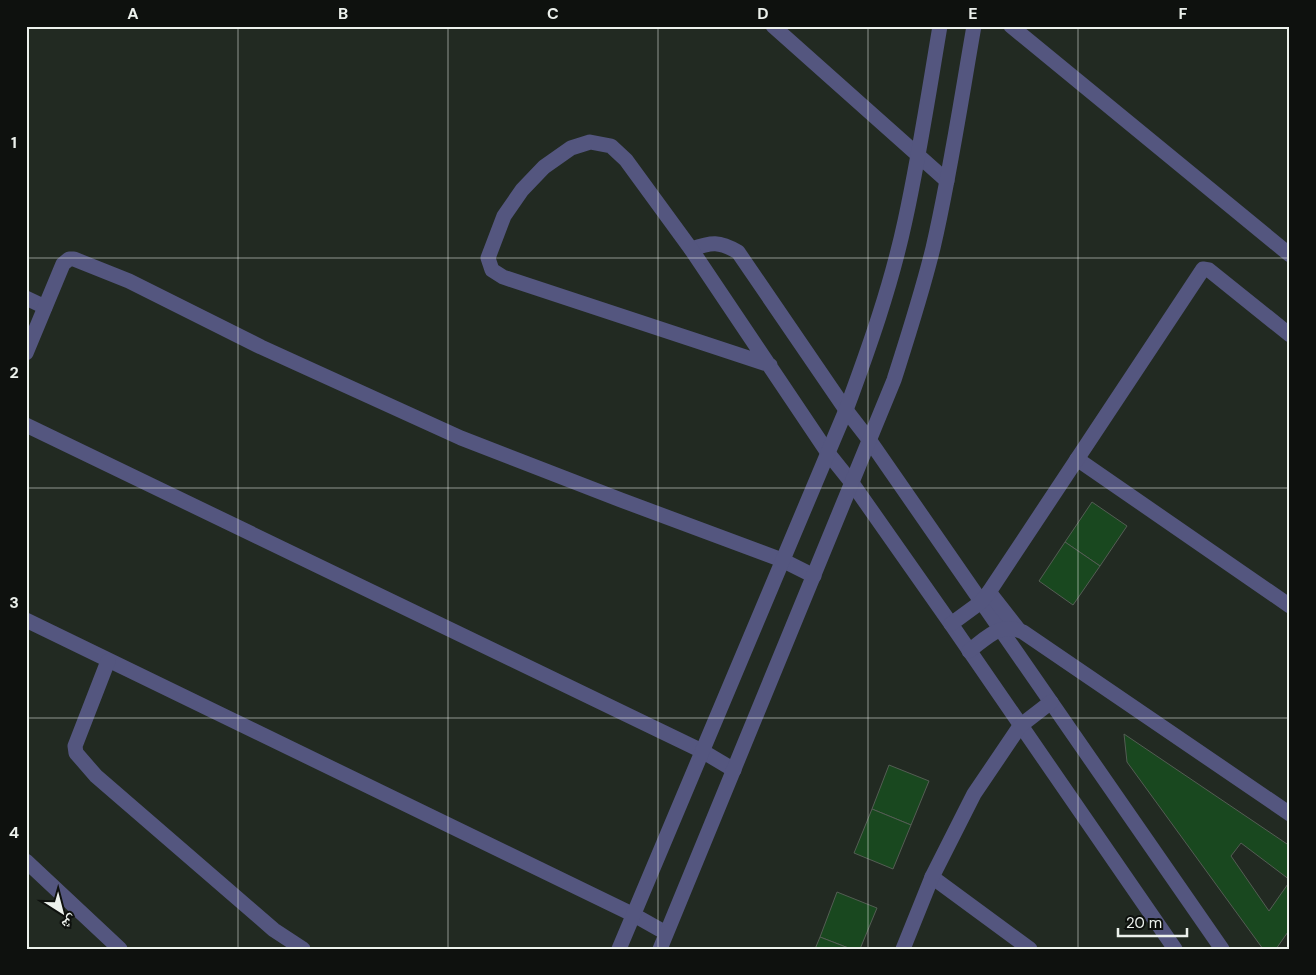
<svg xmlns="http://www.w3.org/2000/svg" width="1316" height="975" font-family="'DM Sans','Noto Naskh Arabic',sans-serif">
	<rect width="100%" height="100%" fill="#222a22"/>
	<!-- building -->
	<g fill="#19481f" stroke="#545d54">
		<polygon points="1092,502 1127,526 1100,566 1065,542"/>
		<polygon points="1065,542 1100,566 1073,605 1039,581"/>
		<polygon points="1124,734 1290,846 1290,880 1241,843 1231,856 1269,911 1290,881 1290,929 1276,949 1263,949 1127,762"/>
		<polygon points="889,765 929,781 911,825 872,809"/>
		<polygon points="872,809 911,825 893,869 854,853"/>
		<polygon points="837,892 877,908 860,949 851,949 820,937"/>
		<polygon points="820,937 851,949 815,949"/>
	</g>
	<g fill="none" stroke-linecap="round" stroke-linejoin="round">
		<!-- minor -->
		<g stroke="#54567f" stroke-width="15">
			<polyline points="773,26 947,181"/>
			<polyline points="1011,26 1290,255"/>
			<path d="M691 249C712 242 719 241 738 252L846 410 870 441 1222 949"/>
			<polyline points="26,298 45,307"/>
			<polyline points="26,353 63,264 69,259 74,259 129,281 261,347 461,438 621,500 782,560 814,576"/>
			<polyline points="770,365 503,277 492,270 488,258 504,216 522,190 544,167 571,148 590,142 611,146 626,160 691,249 828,453 852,483 951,624 1175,949"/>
			<polyline points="26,425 702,751 734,770"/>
			<polyline points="1077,459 1290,606"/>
			<polyline points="989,592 1018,629"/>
			<polyline points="26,620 634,915 666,933"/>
			<polyline points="951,624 981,602 989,592 1203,269 1209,270 1290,335"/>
			<path d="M969 651C987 638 1000 621 1023 632L1290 814"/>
			<polyline points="108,661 75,746 76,753 96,776 274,930 303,949"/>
			<polyline points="26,861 120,949"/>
			<polyline points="932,877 1030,949"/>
			<path d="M619 949 846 410C869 348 891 286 905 221 919 157 929 91 940 26"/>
			<path d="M660 949 894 380C908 336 922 293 933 248 950 175 961 100 974 26"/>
			<polyline points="903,949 932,877 974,794 1020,726 1051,702"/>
		</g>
	</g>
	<!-- grid -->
	<path fill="none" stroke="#ecf1ec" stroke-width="1" stroke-opacity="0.55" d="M238 26V949M448 26V949M658 26V949M868 26V949M1078 26V949M26 258H1290M26 488H1290M26 718H1290"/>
	<!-- border -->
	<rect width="1316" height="975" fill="none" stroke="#0e110e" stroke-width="55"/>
	<!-- north arrow -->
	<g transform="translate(62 912) rotate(144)" stroke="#0e110e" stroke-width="4" paint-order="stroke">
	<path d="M0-4L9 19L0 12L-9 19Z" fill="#ecf1ec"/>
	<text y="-8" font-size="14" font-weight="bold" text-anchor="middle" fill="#ecf1ec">ش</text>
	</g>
	<!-- scale -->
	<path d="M1118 928v8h69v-8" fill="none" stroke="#ecf1ec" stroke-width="2.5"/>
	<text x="1126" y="928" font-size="15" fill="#ecf1ec" stroke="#0e110e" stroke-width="4" paint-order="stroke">20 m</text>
	<rect x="28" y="28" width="1260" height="920" fill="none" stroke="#ecf1ec" stroke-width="2"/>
	<g font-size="16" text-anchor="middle" font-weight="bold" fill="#ecf1ec">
		<text x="133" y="19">A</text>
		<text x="343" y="19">B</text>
		<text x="553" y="19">C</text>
		<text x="763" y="19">D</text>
		<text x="973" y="19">E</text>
		<text x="1183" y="19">F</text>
		<text x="14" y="148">1</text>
		<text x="14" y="378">2</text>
		<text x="14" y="608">3</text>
		<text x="14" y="838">4</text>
	</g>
</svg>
